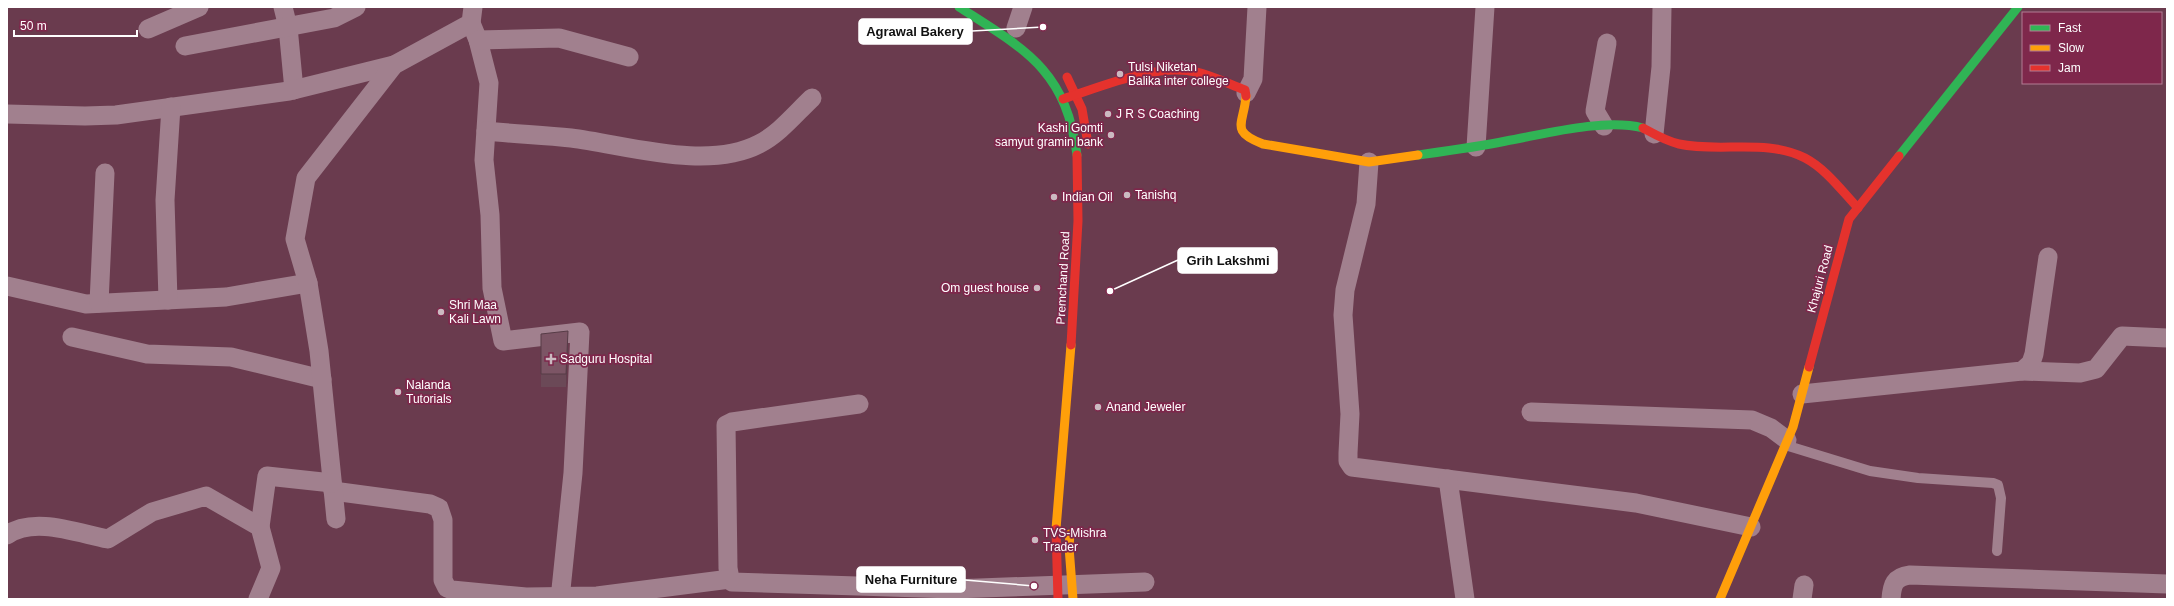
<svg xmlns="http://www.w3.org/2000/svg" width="2174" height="606" font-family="Arial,sans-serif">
	<rect width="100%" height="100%" fill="#6a3b4e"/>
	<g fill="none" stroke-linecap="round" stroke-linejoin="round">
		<!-- lane -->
		<polyline stroke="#a1808e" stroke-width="10" points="1785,445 1870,471 1918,478 1993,483 1998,485 2001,498 1997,551"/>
		<!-- street -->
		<g stroke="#a1808e" stroke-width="19">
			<polyline points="283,7 288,27 294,90"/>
			<polyline points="471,23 478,40 489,83 484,160 490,215 492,288 503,341 580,332 573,473 560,599"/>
			<polyline points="1016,28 1023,7"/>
			<polyline points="148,29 199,7"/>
			<polyline points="478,40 559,38 629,57"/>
			<polyline points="185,46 334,18 356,7"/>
			<polyline points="1246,93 1253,79 1257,7"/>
			<polyline points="7,114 85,116 116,115 289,91 394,65"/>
			<polyline points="1604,126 1595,111 1607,43"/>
			<path d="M486 131C514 134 543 135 571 138 627 145 707 171 759 144 779 134 795 114 812 98"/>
			<polyline points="1654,134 1661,67 1662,7"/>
			<polyline points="1476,147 1485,7"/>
			<polyline points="1369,162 1366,204 1345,290 1343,315 1350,414 1348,453 1348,461 1352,467 1636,503 1751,527"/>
			<polyline points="7,286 86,304 226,297 308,283"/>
			<polyline points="168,300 165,200 171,107"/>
			<polyline points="99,303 105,173"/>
			<polyline points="72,337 147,354 231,357 322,379"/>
			<polyline points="2022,371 2080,373 2096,369 2122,336 2167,338"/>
			<polyline points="1802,394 2022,371 2031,363 2034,354 2048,257"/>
			<polyline points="859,404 732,422 726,425 728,568 730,579 732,582 953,589 1145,582"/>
			<polyline points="1531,412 1752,420 1771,428 1787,440"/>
			<polyline points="1448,479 1465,599"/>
			<polyline points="333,491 430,504 439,508 443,520 443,580 447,588 452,590 526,597 597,596 730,579"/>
			<polyline points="336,519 319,351 308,283 295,239 306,178 394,65 471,23 473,7"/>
			<polyline points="260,527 267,476 332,483"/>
			<path d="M7 535C34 516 77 533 108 539L152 512 206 496 260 527 271 568 258 599"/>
			<polyline points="1802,599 1804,585"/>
			<path d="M1891 599C1892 585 1894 577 1910 575L2167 584"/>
		</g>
		<!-- fast -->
		<g stroke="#30b455" stroke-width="9">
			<path d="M959 7C1026 50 1066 70 1077 155"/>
			<path d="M1418 155C1447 151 1477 147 1506 141 1545 134 1604 118 1643 128"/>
			<polyline points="1899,156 2018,7"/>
		</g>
		<!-- slow -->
		<g stroke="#ff9f0a" stroke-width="9">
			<path d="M1246 96C1244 124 1229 131 1263 144L1369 162 1418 155"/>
			<polyline points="1056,529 1071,345"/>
			<polyline points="1070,534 1069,547 1073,599"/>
			<polyline points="1720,599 1793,427 1809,367"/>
		</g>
		<!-- jam -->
		<g stroke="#e5322d" stroke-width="9">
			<polyline points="1067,77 1082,109 1088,144"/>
			<path d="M1063 99C1101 87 1156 63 1196 72 1213 76 1229 84 1245 90L1246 96"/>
			<path d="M1643 128C1654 134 1666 141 1679 144 1720 153 1766 138 1805 158 1826 169 1842 191 1858 208"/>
			<polyline points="1071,345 1078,221 1077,155"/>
			<polyline points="1809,367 1849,219 1899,156"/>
			<polyline points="1056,529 1058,599"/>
		</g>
	</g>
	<!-- wall -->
	<polygon fill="#6b4957" points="541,334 568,344 566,387 541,387"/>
	<!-- shaded-wall -->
	<polygon fill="#573c47" points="568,331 568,344 566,387 566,374"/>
	<!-- building -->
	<polygon fill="#7c5565" stroke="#573c47" points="568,331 566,374 541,374 541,334"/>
	<!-- markers -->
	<g fill="#cbbac1" stroke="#7e274b" stroke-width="1.5">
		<circle cx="1120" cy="74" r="4"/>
		<circle cx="1108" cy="114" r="4"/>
		<circle cx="1111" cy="135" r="4"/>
		<circle cx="1127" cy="195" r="4"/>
		<circle cx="1054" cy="197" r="4"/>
		<circle cx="1037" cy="288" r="4"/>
		<circle cx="441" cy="312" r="4"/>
		<path d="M549 353h4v4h4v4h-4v4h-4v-4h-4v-4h4z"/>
		<circle cx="398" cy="392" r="4"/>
		<circle cx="1098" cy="407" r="4"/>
		<circle cx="1035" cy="540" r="4"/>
	</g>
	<g text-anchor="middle" stroke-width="3.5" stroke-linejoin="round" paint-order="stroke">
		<!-- poi labels -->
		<g font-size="12" fill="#fff" stroke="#7e274b" text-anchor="start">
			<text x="1128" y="71">Tulsi Niketan<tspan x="1128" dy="14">Balika inter college</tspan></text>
			<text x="1116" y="118">J R S Coaching</text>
			<text x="1103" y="132" text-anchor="end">Kashi Gomti<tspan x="1103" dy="14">samyut gramin bank</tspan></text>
			<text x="1135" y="199">Tanishq</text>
			<text x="1062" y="201">Indian Oil</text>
			<text x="1029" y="292" text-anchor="end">Om guest house</text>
			<text x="449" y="309">Shri Maa<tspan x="449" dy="14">Kali Lawn</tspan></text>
			<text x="560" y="363">Sadguru Hospital</text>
			<text x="406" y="389">Nalanda<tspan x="406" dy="14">Tutorials</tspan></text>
			<text x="1106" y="411">Anand Jeweler</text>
			<text x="1043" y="537">TVS-Mishra<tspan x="1043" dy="14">Trader</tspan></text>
		</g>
		<!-- street labels -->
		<g font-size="12" fill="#fff" stroke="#7e274b">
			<text transform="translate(1063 278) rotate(-87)" y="4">Premchand Road</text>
			<text transform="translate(1820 279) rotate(-75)" y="4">Khajuri Road</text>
		</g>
	</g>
	<!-- callouts -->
	<path fill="none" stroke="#fff" stroke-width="1.5" d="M1043 27L972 31M1110 291L1178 260M1034 586L965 580"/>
	<g fill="#fff" stroke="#7e274b" stroke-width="1.5">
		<circle cx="1043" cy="27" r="4"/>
		<circle cx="1110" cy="291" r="4"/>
		<circle cx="1034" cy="586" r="4"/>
	</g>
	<g fill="#fff" stroke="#fff" stroke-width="1.5">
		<rect x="859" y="19" width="113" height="25" rx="4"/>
		<rect x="1178" y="248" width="99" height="25" rx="4"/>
		<rect x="857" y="567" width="108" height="25" rx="4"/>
	</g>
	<g font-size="13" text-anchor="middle" font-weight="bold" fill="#111">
		<text x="915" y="36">Agrawal Bakery</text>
		<text x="1228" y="265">Grih Lakshmi</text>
		<text x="911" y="584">Neha Furniture</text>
	</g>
	<!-- border -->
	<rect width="2174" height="606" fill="none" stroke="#ffffff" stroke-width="16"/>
	<!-- legend -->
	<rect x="2022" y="12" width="140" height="72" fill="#7e274b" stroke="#b27d93"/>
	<rect x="2030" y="25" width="20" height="6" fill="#30b455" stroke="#b27d93"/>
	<text x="2058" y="32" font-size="12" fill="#ffffff">Fast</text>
	<rect x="2030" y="45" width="20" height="6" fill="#ff9f0a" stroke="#b27d93"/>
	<text x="2058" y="52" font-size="12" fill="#ffffff">Slow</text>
	<rect x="2030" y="65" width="20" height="6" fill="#e5322d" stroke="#b27d93"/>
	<text x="2058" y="72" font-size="12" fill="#ffffff">Jam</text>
	<!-- scale -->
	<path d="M14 30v6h123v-6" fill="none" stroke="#ffffff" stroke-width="2"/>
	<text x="20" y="30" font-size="12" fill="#ffffff" stroke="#7e274b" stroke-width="3" paint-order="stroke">50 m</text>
</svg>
